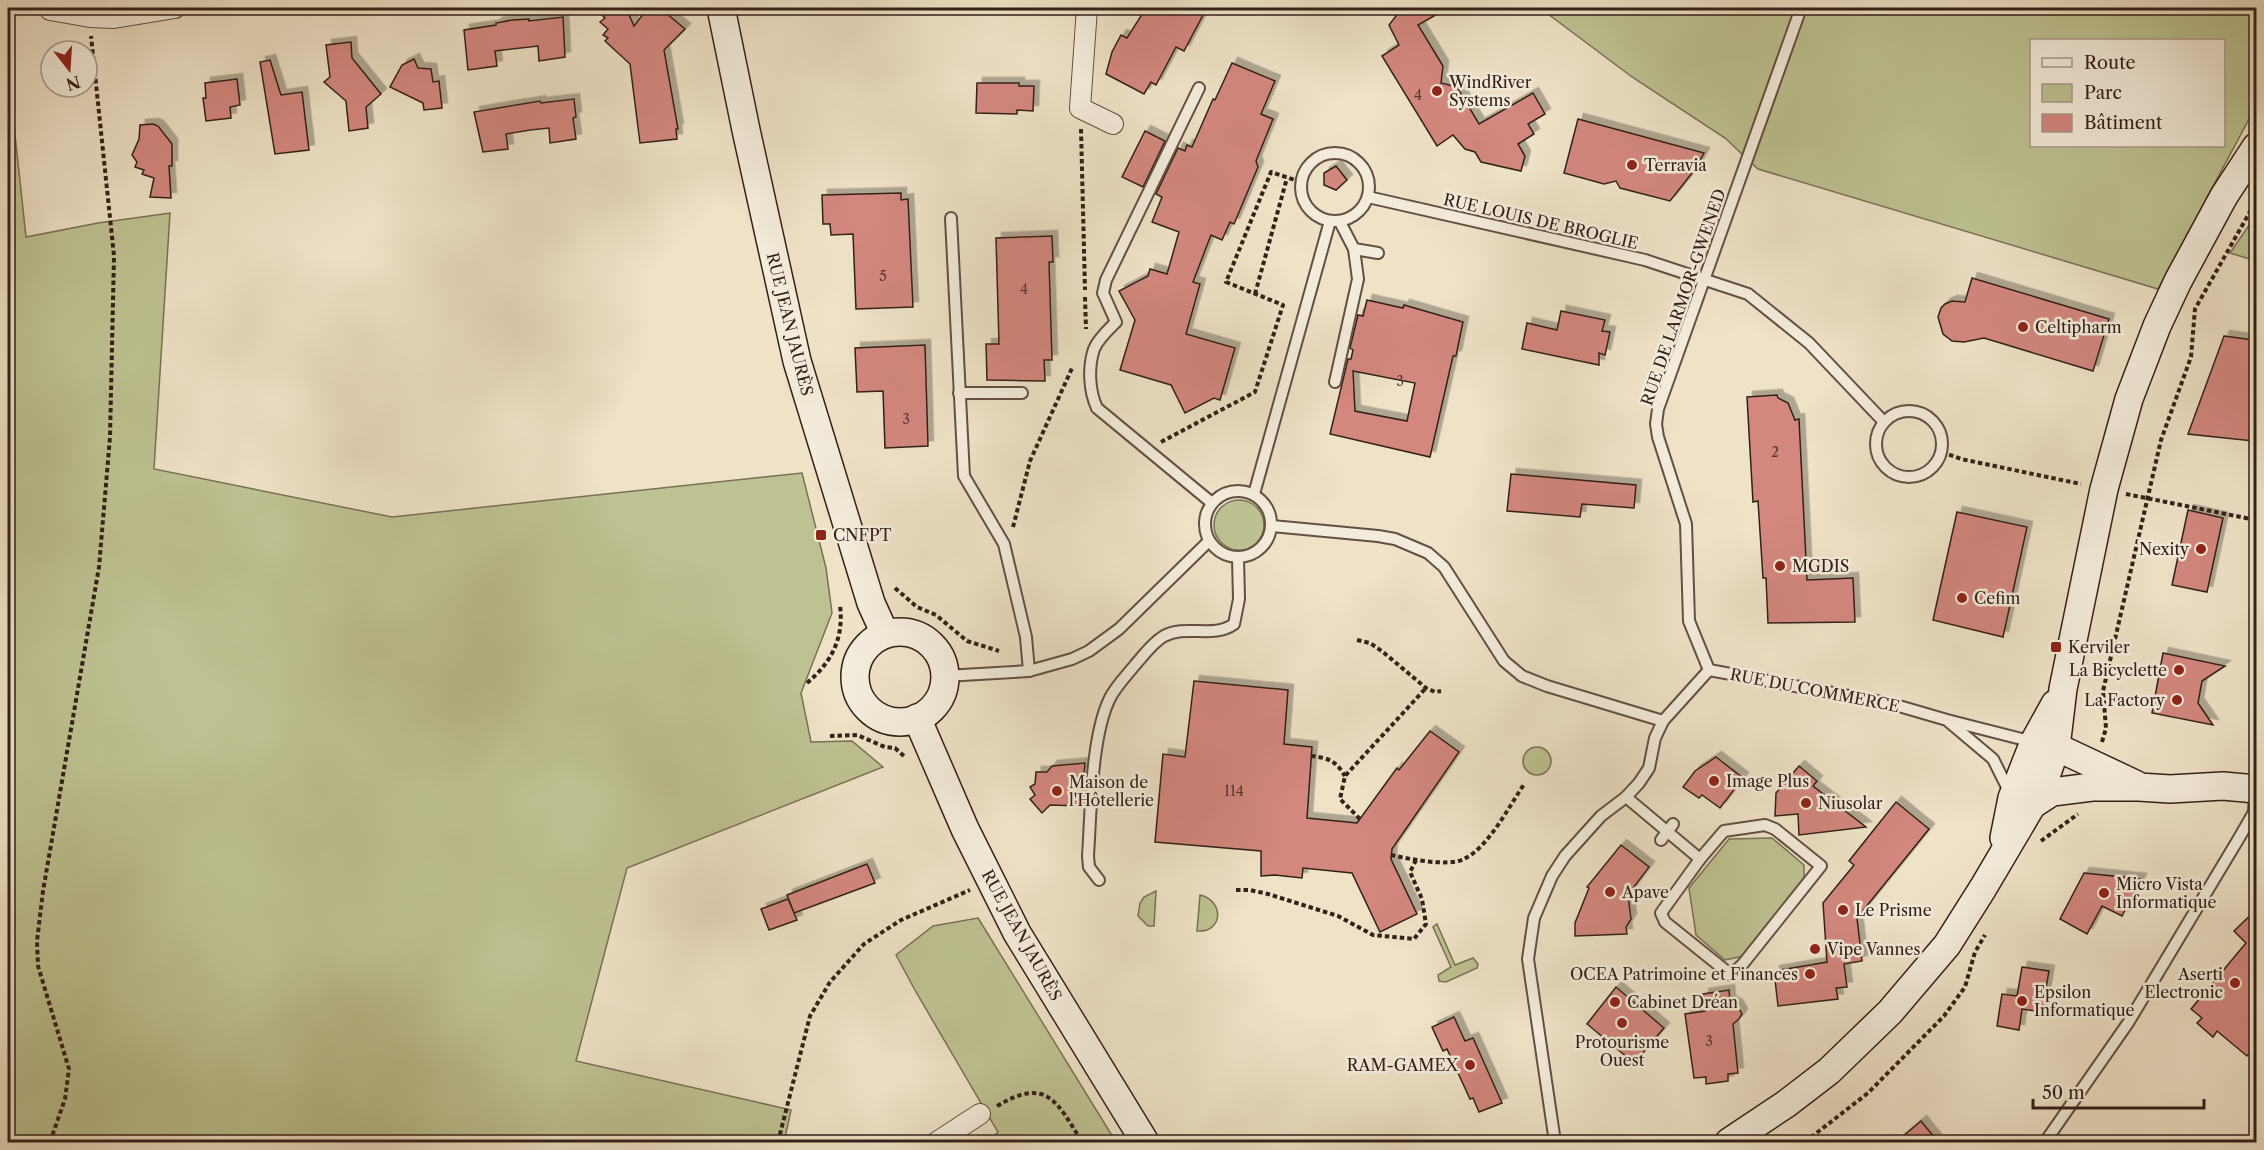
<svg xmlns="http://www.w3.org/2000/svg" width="2264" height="1150" font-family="'Libre Caslon Text',serif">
	<defs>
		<filter id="shadow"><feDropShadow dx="5.5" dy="-5.5" stdDeviation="0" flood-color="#0004"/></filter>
	</defs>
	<rect width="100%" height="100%" fill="#eee2c7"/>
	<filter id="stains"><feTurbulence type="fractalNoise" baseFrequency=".00333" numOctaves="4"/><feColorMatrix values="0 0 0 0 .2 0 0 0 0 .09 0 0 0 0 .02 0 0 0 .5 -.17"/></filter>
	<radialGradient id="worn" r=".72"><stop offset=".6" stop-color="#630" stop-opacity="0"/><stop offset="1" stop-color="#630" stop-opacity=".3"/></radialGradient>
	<!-- green -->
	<g fill="#bec292" stroke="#787156" stroke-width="1.5" fill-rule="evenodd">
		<path d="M1540 8H2256V106L2158 289 1758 169 1725 138 1632 77ZM2032 40H2224V146H2032Z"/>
		<polygon points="8,70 26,237 98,223 170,213 154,469 392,517 802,473 826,568 832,613 801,693 811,742 852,741 883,767 627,868 576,1061 791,1110 784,1142 8,1142"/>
		<polygon points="2256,215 2256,261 2230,253"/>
		<circle cx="1239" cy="525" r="25"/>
		<circle cx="1537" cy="761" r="14"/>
		<polygon points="1772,838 1804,865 1804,887 1749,955 1725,960 1696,935 1689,888 1729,839"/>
		<polygon points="1156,891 1154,926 1148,926 1138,916 1140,903 1144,897"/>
		<path d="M1200 895C1225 901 1223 933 1197 931Z"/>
		<polygon points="978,918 1116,1142 987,1142 998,1132 916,992 896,955 933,926"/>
		<polygon points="1437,924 1455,965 1473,958 1478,964 1477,968 1446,982 1439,981 1438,975 1451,967 1433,927"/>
	</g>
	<!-- building -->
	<g fill="#d3877f" stroke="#332019" stroke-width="1.5" fill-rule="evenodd" filter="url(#shadow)">
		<polygon points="595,8 626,8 634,26 648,8 660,8 685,29 664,50 678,129 676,129 677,139 640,143 630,64 605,41 608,38 603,35 608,29 600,22 605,18"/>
		<polygon points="1146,8 1194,8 1204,13 1184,51 1176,47 1156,85 1151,82 1144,94 1106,74 1112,52 1121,35 1127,38"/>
		<polygon points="1402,8 1448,8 1418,25 1443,66 1441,83 1457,87 1479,124 1533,93 1545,114 1528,124 1534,134 1518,144 1525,156 1521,171 1481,162 1475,152 1465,149 1453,135 1437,146 1382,56 1399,45 1389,25"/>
		<polygon points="563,17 565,57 539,61 538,46 495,51 497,66 468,70 464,30 496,25 496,23 512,20 529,19 529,21"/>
		<polygon points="351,42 352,58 381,94 366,107 368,128 349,131 346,101 324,82 330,77 326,45"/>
		<polygon points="414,59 418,68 431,69 433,82 439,81 442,108 424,110 423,103 390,87 402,65"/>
		<polygon points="270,60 281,95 302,92 309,150 275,154 260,62"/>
		<polygon points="1232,63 1275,81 1261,114 1273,119 1256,161 1258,167 1234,224 1230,222 1222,240 1211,235 1193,282 1200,284 1186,334 1235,348 1220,400 1214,398 1185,413 1171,385 1120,370 1135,320 1119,291 1148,276 1150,269 1167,274 1179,232 1152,222 1162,197 1156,194 1178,148 1185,151 1187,145 1192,147 1213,99 1215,100"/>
		<polygon points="237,79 240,105 230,107 231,118 206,121 203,98 206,98 205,83"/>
		<polygon points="977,83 1019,83 1019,86 1034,86 1033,111 1017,110 1017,114 976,113"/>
		<polygon points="574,99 576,117 573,118 576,139 550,143 549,128 530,130 506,134 508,149 483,152 474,112 540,101 541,103"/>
		<polygon points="1578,119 1704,153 1696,168 1670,201 1620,188 1616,181 1604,184 1564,173"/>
		<polygon points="153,124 158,126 172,144 172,166 169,166 171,198 150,197 154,178 142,174 144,170 135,167 137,162 132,155 139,139 140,125"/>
		<polygon points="1145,131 1165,141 1143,187 1122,177"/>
		<polygon points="1336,166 1347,180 1336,190 1324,185 1324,173"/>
		<polygon points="901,193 901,200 908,199 913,307 856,309 853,234 831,235 830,224 823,224 822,195"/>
		<polygon points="1052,236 1053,262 1049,262 1052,360 1044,360 1045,381 987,380 986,344 999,344 996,238"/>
		<polygon points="1972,278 2109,319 2093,371 1984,338 1964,342 1952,341 1943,334 1938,317 1941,308 1945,304 1952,301 1965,302"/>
		<path d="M1367 300 1403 308 1404 305 1463 322 1456 356H1453L1430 457 1330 434 1348 359H1351L1353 350 1350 348 1358 315 1363 316ZM1353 371 1415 383 1407 421 1355 411Z"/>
		<polygon points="1561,311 1605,320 1602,331 1610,332 1605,355 1599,353 1599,365 1522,349 1527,323 1557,330"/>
		<polygon points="2224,336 2253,340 2250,364 2256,365 2256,426 2255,426 2253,441 2188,434"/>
		<polygon points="925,345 928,446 885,448 883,391 857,392 855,348"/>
		<polygon points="1777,395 1778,398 1788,403 1795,420 1799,419 1807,580 1853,578 1855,622 1768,623 1766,578 1763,578 1758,501 1753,502 1747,397"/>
		<polygon points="1511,474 1636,485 1634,508 1582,504 1580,517 1507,511"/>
		<polygon points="2188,510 2223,518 2207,592 2172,585"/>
		<polygon points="1957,512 2027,527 2003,637 1933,620"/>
		<polygon points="2163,653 2225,666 2202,681 2198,703 2213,725 2152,713"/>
		<polygon points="1194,681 1288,690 1284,744 1312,747 1307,818 1357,823 1397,768 1399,770 1430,731 1459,752 1392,849 1391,859 1417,914 1380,932 1352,873 1303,868 1302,878 1275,875 1261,876 1261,851 1155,842 1163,754 1185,757"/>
		<polygon points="1716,757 1743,778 1720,808 1702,795 1699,798 1683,787 1695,771"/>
		<polygon points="1085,763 1081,806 1050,805 1042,813 1030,799 1035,795 1030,787 1035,784 1036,772 1047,772 1052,766"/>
		<polygon points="1799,766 1817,781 1813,786 1866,827 1799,835 1798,814 1775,816 1776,793"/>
		<polygon points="1896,802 1929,829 1857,918 1862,961 1844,964 1847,987 1836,988 1838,999 1778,1006 1774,971 1827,962 1823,903 1854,865 1849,861"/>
		<polygon points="1621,845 1649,867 1628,895 1631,919 1626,927 1627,934 1575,936 1575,923 1589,888 1587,887"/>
		<polygon points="867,864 875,883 794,913 787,895"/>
		<polygon points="2084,873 2141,879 2122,916 2102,906 2087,934 2060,919"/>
		<polygon points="788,899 797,920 769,930 761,909"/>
		<polygon points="2256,910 2256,1044 2247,1056 2217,1031 2213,1037 2197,1023 2202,1018 2191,1009 2246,943 2234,931"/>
		<polygon points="2022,967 2049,971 2042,1012 2022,1009 2019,1030 1997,1026 2002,994 2017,996"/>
		<polygon points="1616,987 1664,1028 1634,1063 1587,1024"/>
		<polygon points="1729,990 1730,1001 1737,1005 1742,1014 1739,1019 1733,1024 1738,1073 1728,1074 1728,1081 1706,1084 1706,1077 1694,1078 1685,1014 1705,1011 1703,994"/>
		<polygon points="1454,1017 1465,1041 1473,1038 1502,1103 1479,1112 1473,1098 1470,1099 1447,1049 1443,1051 1432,1027"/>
		<polygon points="1921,1121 1939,1143 1895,1143"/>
	</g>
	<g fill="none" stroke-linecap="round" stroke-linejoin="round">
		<defs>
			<g id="lane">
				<path d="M1199 88 1106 280 1103 293 1116 322C1108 330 1098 339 1094 349 1088 367 1089 391 1097 408L1212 503"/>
				<circle cx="1335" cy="187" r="34"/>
				<polyline points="1368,197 1645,260 1748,294 1809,343 1884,422"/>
				<polyline points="951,218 964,476 1004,544 1026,637 1029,671"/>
				<polyline points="1340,222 1354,249 1378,253"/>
				<polyline points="1335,382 1358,279 1354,249"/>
				<polyline points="959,393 1022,393"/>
				<circle cx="1909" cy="444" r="33"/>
				<circle cx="1238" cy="524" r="33"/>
				<polyline points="1254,494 1330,221"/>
				<polyline points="1272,526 1378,536 1395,539 1428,553 1444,567 1504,661 1522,676 1547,686 1663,721 1709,670"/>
				<polyline points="1709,670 1689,621 1686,524 1658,437 1656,424 1658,409 1801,8"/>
				<polyline points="1709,670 1892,704 1947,720 2033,742"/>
				<polyline points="945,676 1029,671 1072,659 1089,651 1119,629 1209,541"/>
				<polyline points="1949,722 1993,759 2010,793"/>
				<polyline points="1626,797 1700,859"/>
				<polygon points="1765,825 1775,829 1821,866 1742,965 1731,975 1665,922 1661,913 1700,859 1724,831"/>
				<polyline points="1661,840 1673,824"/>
				<path d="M1099 880 1089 867 1088 856C1091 812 1091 736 1110 698 1116 686 1127 675 1135 665 1144 655 1152 643 1164 636 1186 624 1213 639 1234 624L1239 599 1238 558"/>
				<polyline points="1555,1142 1528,959 1534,918 1552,876 1565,856 1601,816 1626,797 1639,783 1649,768 1655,738 1663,721"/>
				<polyline points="2045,1142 2128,1023 2239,838 2254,812 2255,790"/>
			</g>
			<g id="street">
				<polyline points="1087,8 1080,108 1113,124"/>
				<polyline points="50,10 90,17 114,18 175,8"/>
				<polyline points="937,1142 980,1114"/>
			</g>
			<g id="secondary">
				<polyline points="721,8 746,130 797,361 871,603 885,634"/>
				<circle cx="900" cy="677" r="45"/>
				<polyline points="917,718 965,829 1017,933 1145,1142"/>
				<polyline points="2038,743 2067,752 2135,784"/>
				<polyline points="2032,805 2052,792 2092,787 2139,787 2170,789 2223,786 2256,789"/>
				<polyline points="2004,838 2012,798 2034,742 2055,704"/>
				<polyline points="1729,1142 1786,1104 1829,1071 1890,1012 1947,945 1983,888 2042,788 2056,747 2063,689 2104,489 2129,399 2157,326 2178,281 2224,196 2256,147"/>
			</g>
		</defs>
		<!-- lane casing -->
		<use href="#lane" stroke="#625044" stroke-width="14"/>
		<!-- street casing -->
		<use href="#street" stroke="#625044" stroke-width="22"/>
		<!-- secondary casing -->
		<use href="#secondary" stroke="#332019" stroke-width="30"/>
		<!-- path -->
		<g stroke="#332019" stroke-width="4" stroke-dasharray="4.5 3" stroke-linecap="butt">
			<polyline points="1081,129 1085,290"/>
			<polyline points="1255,294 1287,178"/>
			<polyline points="1085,297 1086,329"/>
			<polyline points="1161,442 1255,392 1283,305 1226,282 1271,172 1301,182"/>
			<polyline points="1942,452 1961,459 2081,484"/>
			<polyline points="2126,494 2256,520"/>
			<polyline points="1013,527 1030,461 1073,366"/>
			<polyline points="895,588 917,607 936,615 967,641 999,651"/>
			<polyline points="1357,640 1370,643 1383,652 1426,688 1435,692 1441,691"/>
			<path d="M807 683C832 662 844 638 840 605"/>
			<polyline points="830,736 857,735 885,747 895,748 905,757"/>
			<polyline points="2102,742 2106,728 2103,691 2161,440 2191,357 2195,309 2256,201"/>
			<path d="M1311 756C1329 758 1336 761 1345 776"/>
			<polyline points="1360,819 1340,799 1345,776 1426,688"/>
			<polyline points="2041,841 2078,814"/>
			<path d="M1391 855C1409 859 1448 867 1464 859 1489 847 1509 806 1525 783"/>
			<polyline points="1236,890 1250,890 1268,894 1338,916 1373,935 1414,939 1426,924 1422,899 1410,872 1416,860"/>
			<path d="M997 1106C1047 1076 1057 1102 1082 1142"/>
			<polyline points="50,1142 65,1099 69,1069 38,966 37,941 43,891 99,567 110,437 114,256 91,36"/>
			<polyline points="778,1142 810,1016 830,982 864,944 901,920 970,890"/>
			<polyline points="1805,1142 1868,1093 1944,1016 1965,987 1975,952 1985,935"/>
			<polyline points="2254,1142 2256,1138"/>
		</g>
		<!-- lane -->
		<use href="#lane" stroke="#f4ecdb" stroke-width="10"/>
		<!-- street -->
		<use href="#street" stroke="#f4ecdb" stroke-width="20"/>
		<!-- secondary -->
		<use href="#secondary" stroke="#f4ecdb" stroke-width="27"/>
	</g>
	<!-- markers -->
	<g fill="#8f2418" stroke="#f4ecdb" stroke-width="2">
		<circle cx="1437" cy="91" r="6"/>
		<circle cx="1632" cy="165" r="6"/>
		<circle cx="2023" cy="327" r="6"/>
		<rect x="815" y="529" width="12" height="12" rx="3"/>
		<circle cx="2201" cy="549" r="6"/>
		<circle cx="1780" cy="566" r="6"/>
		<circle cx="1962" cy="598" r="6"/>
		<rect x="2050" y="641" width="12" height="12" rx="3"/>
		<circle cx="2179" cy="670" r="6"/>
		<circle cx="2177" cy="700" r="6"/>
		<circle cx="1714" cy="781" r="6"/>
		<circle cx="1057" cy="791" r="6"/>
		<circle cx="1806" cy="803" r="6"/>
		<circle cx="1610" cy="892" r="6"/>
		<circle cx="2104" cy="893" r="6"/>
		<circle cx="1843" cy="910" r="6"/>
		<circle cx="1815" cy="949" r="6"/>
		<circle cx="1810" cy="974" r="6"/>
		<circle cx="2235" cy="983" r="6"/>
		<circle cx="2022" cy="1001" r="6"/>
		<circle cx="1615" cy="1002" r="6"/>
		<circle cx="1622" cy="1023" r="6"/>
		<circle cx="1470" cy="1065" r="6"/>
	</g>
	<g text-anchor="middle" stroke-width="5" stroke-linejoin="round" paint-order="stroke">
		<!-- number labels -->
		<g font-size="14" fill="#5b3a32">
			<text x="1418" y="100">4</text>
			<text x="883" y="281">5</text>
			<text x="1024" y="294">4</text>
			<text x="1400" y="386">3</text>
			<text x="906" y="424">3</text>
			<text x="1775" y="457">2</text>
			<text x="1234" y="796">114</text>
			<text x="1709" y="1046">3</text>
		</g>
		<!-- poi labels -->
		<g font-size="16" fill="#332019" stroke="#f4ecdb" text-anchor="start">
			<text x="1449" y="88">WindRiver<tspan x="1449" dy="18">Systems</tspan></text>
			<text x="1644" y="171">Terravia</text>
			<text x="2035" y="333">Celtipharm</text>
			<text x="833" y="541">CNFPT</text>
			<text x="2189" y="555" text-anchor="end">Nexity</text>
			<text x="1792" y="572">MGDIS</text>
			<text x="1974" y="604">Cefim</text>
			<text x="2068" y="653">Kerviler</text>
			<text x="2167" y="676" text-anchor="end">La Bicyclette</text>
			<text x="2165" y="706" text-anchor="end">La Factory</text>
			<text x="1726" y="787">Image Plus</text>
			<text x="1069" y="788">Maison de<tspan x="1069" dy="18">l'Hôtellerie</tspan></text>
			<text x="1818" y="809">Niusolar</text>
			<text x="2116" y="890">Micro Vista<tspan x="2116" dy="18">Informatique</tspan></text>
			<text x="1622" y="898">Apave</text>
			<text x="1855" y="916">Le Prisme</text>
			<text x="1827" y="955">Vipe Vannes</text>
			<text x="1798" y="980" text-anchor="end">OCEA Patrimoine et Finances</text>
			<text x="2223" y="980" text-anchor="end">Aserti<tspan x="2223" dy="18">Electronic</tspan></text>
			<text x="2034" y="998">Epsilon<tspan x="2034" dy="18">Informatique</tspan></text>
			<text x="1627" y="1008">Cabinet Dréan</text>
			<text x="1622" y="1048" text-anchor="middle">Protourisme<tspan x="1622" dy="18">Ouest</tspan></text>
			<text x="1458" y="1071" text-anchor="end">RAM-GAMEX</text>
		</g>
		<!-- street labels -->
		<g font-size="16" fill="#332019" stroke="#f4ecdb">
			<text transform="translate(1541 221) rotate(13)" y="6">RUE LOUIS DE BROGLIE</text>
			<text transform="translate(1683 297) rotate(-71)" y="6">RUE DE LARMOR-GWENED</text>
			<text transform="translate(790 324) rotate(76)" y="6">RUE JEAN JAURÈS</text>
			<text transform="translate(1815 690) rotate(11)" y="6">RUE DU COMMERCE</text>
			<text transform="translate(1022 935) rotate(61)" y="6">RUE JEAN JAURÈS</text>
		</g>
	</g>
	<!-- margin -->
	<rect width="2264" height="1150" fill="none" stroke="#eee2c7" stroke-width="30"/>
	<rect x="9" y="9" width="2246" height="1132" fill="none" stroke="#332019" stroke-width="3"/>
	<rect x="15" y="15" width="2234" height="1120" fill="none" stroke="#332019" stroke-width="1.5"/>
	<!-- legend -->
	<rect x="2030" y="39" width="195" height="108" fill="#f4ecdb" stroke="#a79a8d" stroke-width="1.5"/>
	<rect x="2042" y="58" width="30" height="9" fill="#f4ecdb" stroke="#a79a8d" stroke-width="1.5"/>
	<text x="2084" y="69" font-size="18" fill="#332019">Route</text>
	<rect x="2042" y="84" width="30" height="18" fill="#bec292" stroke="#a79a8d" stroke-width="1.5"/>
	<text x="2084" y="99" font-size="18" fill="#332019">Parc</text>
	<rect x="2042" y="114" width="30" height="18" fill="#d3877f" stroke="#a79a8d" stroke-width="1.5"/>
	<text x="2084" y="129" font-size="18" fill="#332019">Bâtiment</text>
	<!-- north arrow -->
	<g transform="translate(69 69) rotate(163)"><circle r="28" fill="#f4ecdb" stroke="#a79a8d" stroke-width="1.5"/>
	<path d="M0-4.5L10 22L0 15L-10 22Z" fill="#8f2418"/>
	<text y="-9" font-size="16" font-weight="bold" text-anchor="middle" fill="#332019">N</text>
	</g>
	<!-- scale -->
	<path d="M2033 1099v9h171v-9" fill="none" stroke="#332019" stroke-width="3"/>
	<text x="2042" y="1099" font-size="18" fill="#332019" stroke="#f4ecdb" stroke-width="4.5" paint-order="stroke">50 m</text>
	<rect width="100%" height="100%" filter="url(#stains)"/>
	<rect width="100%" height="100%" fill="url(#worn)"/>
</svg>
